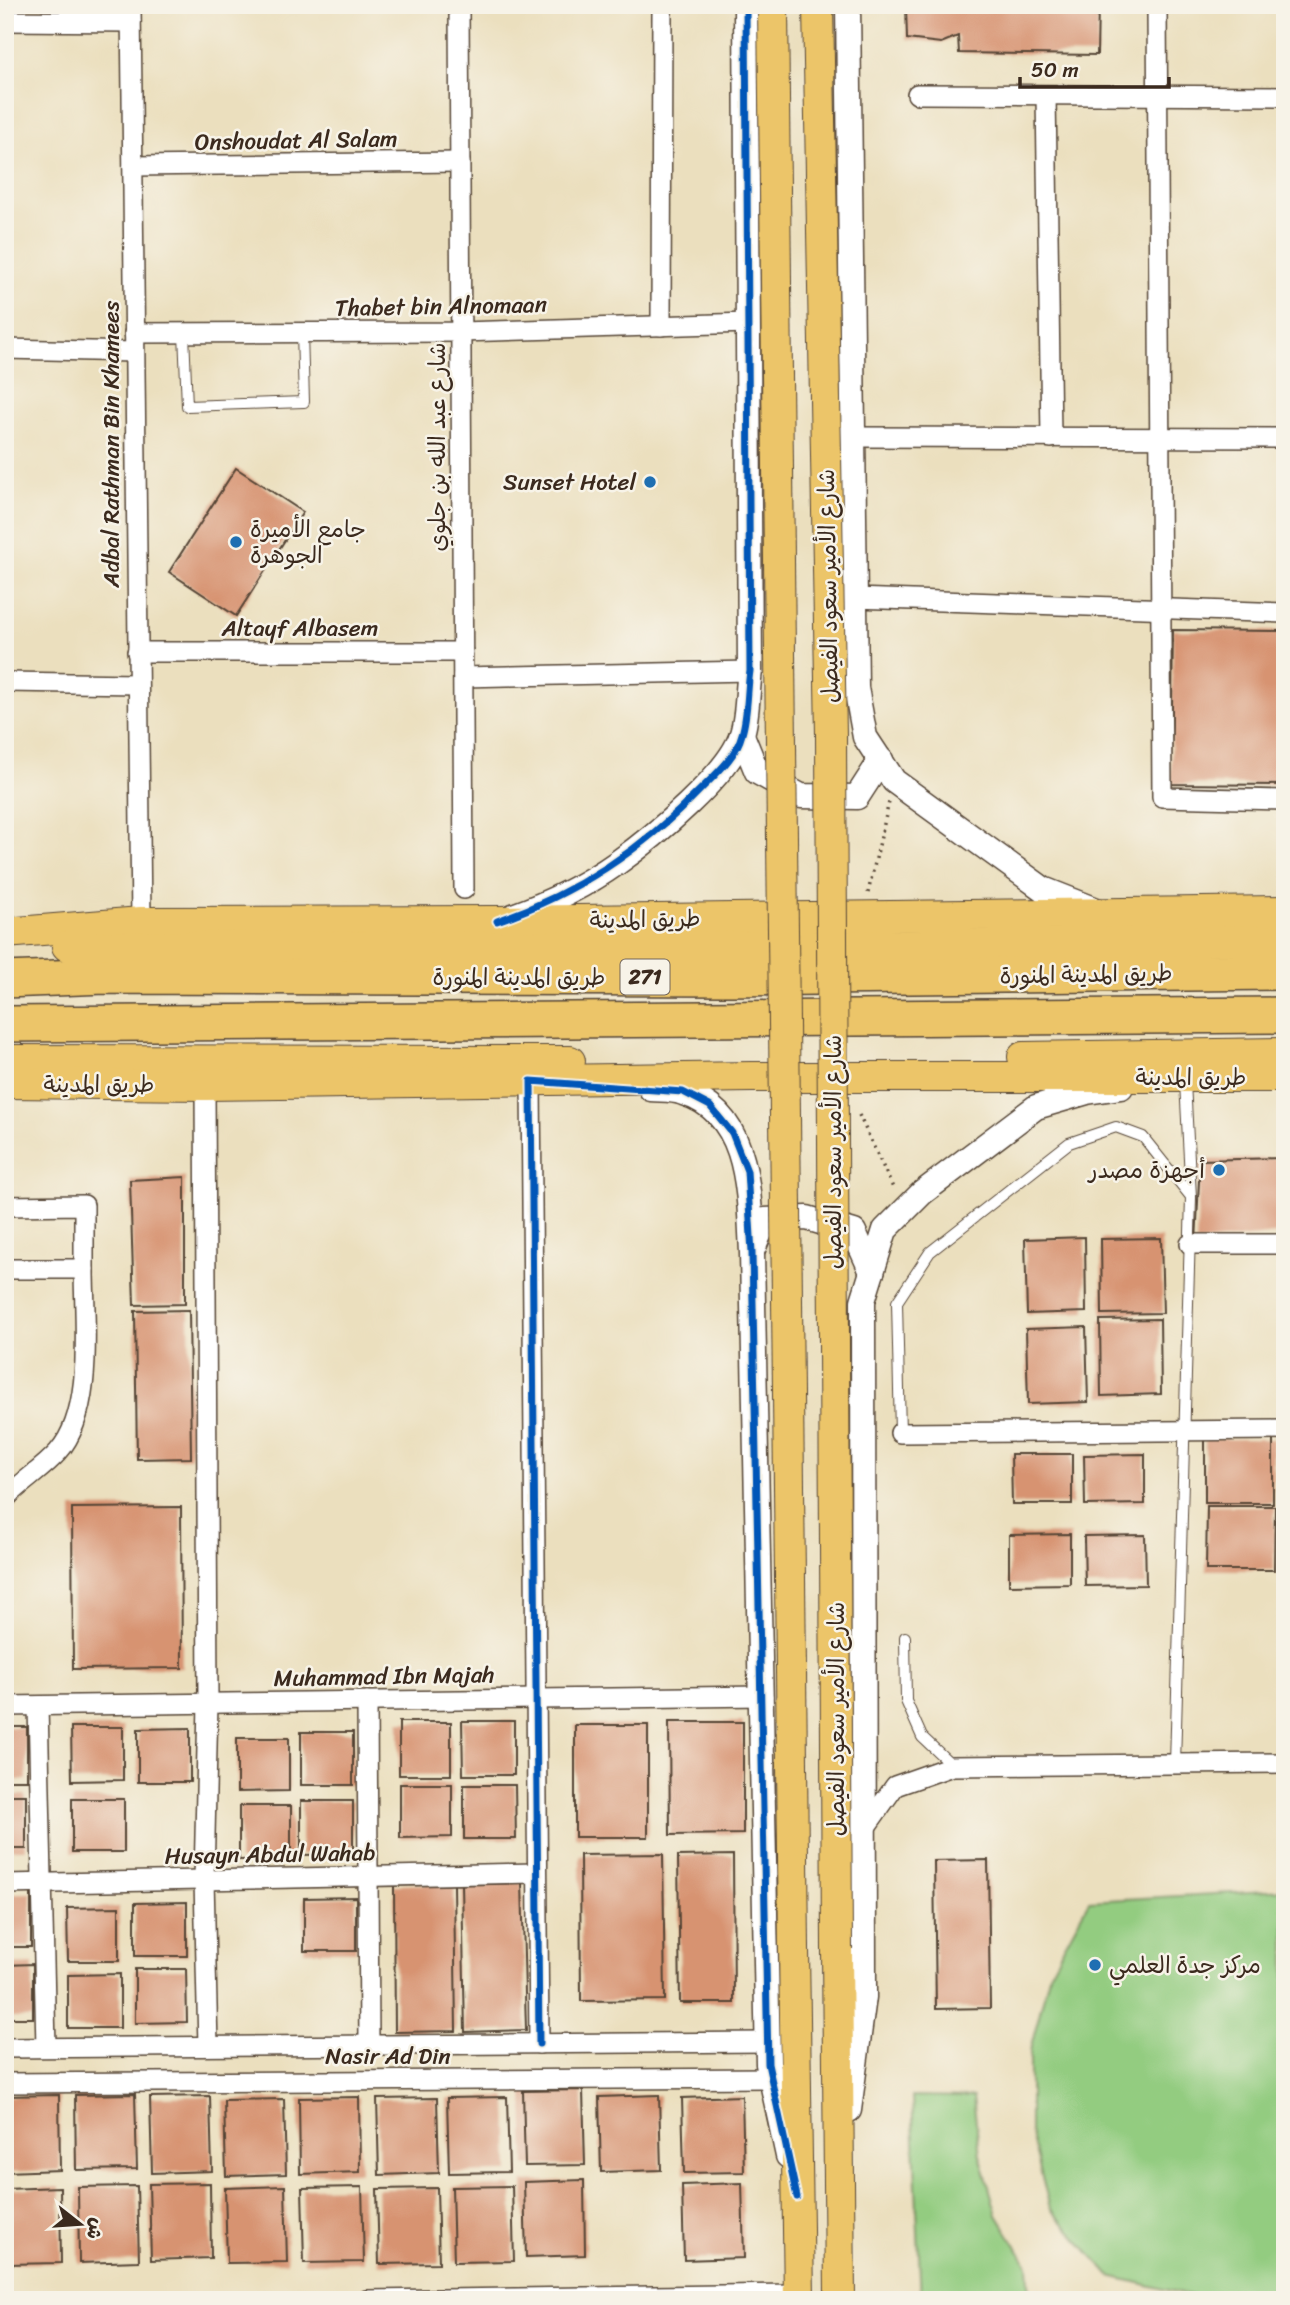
<svg xmlns="http://www.w3.org/2000/svg" width="1290" height="2305" font-family="Sriracha,'Playpen Sans Arabic',sans-serif">
	<rect width="100%" height="100%" fill="#f7f3e8"/>
	<filter id="ink" filterUnits="userSpaceOnUse"><feTurbulence type="fractalNoise" baseFrequency=".0143" numOctaves="2"/><feDisplacementMap in="SourceGraphic" scale="14" xChannelSelector="R" yChannelSelector="G"/><feConvolveMatrix kernelMatrix="1 2 1 2 8 2 1 2 1" color-interpolation-filters="sRGB"/></filter>
	<filter id="wash" filterUnits="userSpaceOnUse"><feTurbulence type="fractalNoise" baseFrequency=".00686" numOctaves="4" result="noise"/><feDisplacementMap in="SourceGraphic" scale="28" xChannelSelector="R" yChannelSelector="G"/><feGaussianBlur stdDeviation="1.57" result="paint"/><feColorMatrix in="noise" values="0 0 0 0 0 0 0 0 0 0 0 0 0 0 0 0 0 1.4 0 .05"/><feComposite in="paint" operator="in"/></filter>
	<g filter="url(#wash)">
		<rect width="100%" height="100%" fill="#ebdfbe"/>
		<!-- green -->
		<g fill="#93cc80" stroke="#677b4f" stroke-width="2">
			<polygon points="1285,1890 1285,2296 1210,2300 1110,2276 1050,2208 1030,2131 1030,2051 1050,1972 1089,1901"/>
			<polygon points="912,2096 973,2097 980,2155 997,2215 1028,2265 1030,2300 921,2300"/>
		</g>
		<g id="blocks">
			<!-- building -->
			<g fill="#d79371">
				<polygon points="906,5 1098,5 1097,55 959,53 958,36 941,43 907,39"/>
				<polygon points="236,468 303,512 236,616 169,572"/>
				<polygon points="1173,630 1285,631 1285,785 1171,784"/>
				<polygon points="1285,1158 1285,1233 1196,1243 1200,1160"/>
				<polygon points="185,1177 185,1304 134,1305 130,1180"/>
				<polygon points="1085,1237 1086,1312 1027,1314 1025,1239"/>
				<polygon points="1161,1238 1163,1313 1102,1314 1101,1239"/>
				<polygon points="189,1310 191,1458 137,1459 135,1311"/>
				<polygon points="1160,1319 1161,1394 1101,1396 1100,1320"/>
				<polygon points="1086,1327 1088,1402 1028,1404 1026,1329"/>
				<rect x="1205" y="1439" width="68" height="64"/>
				<rect x="1281" y="1440" width="4" height="65"/>
				<polygon points="1011,1454 1072,1454 1072,1504 1012,1504"/>
				<polygon points="1145,1454 1145,1504 1085,1505 1084,1455"/>
				<polygon points="1207,1506 1275,1506 1274,1570 1206,1570"/>
				<polygon points="181,1507 182,1668 73,1669 72,1508"/>
				<polygon points="1070,1534 1070,1584 1009,1585 1009,1535"/>
				<polygon points="1145,1535 1146,1585 1085,1586 1084,1536"/>
				<polygon points="462,1721 514,1721 514,1775 463,1775"/>
				<rect x="399" y="1722" width="52" height="53"/>
				<polygon points="669,1722 743,1722 743,1834 670,1835"/>
				<rect x="575" y="1725" width="73" height="112"/>
				<rect x="5" y="1727" width="22" height="53"/>
				<polygon points="71,1727 123,1727 123,1780 72,1781"/>
				<polygon points="190,1728 190,1782 138,1782 138,1729"/>
				<rect x="301" y="1732" width="52" height="53"/>
				<polygon points="237,1738 289,1738 289,1791 237,1792"/>
				<polygon points="400,1784 452,1784 452,1837 400,1838"/>
				<polygon points="464,1785 515,1785 516,1839 464,1839"/>
				<rect x="5" y="1795" width="21" height="54"/>
				<rect x="72" y="1799" width="52" height="53"/>
				<polygon points="301,1801 353,1801 353,1854 301,1855"/>
				<polygon points="239,1806 291,1806 291,1859 239,1860"/>
				<polygon points="663,1854 665,2000 581,2001 580,1855"/>
				<polygon points="733,1855 734,2003 680,2003 678,1856"/>
				<polygon points="988,1860 990,2008 936,2009 934,1861"/>
				<polygon points="522,1882 526,2030 465,2032 462,1883"/>
				<polygon points="454,1883 456,2031 395,2032 394,1885"/>
				<rect x="5" y="1893" width="26" height="54"/>
				<polygon points="356,1897 356,1951 304,1951 304,1898"/>
				<polygon points="187,1902 187,1956 135,1956 135,1903"/>
				<polygon points="119,1907 119,1961 68,1961 67,1908"/>
				<polygon points="33,1964 33,2018 5,2018 5,1965"/>
				<polygon points="135,1969 186,1969 187,2022 135,2023"/>
				<polygon points="120,1974 120,2028 68,2028 68,1975"/>
				<polygon points="583,2090 585,2165 525,2166 523,2091"/>
				<polygon points="135,2094 137,2169 76,2170 75,2095"/>
				<polygon points="59,2095 60,2170 5,2172 5,2096"/>
				<polygon points="659,2095 661,2170 601,2172 599,2097"/>
				<polygon points="210,2096 212,2171 152,2173 150,2097"/>
				<polygon points="742,2096 744,2172 684,2173 682,2098"/>
				<polygon points="359,2097 360,2172 300,2174 299,2098"/>
				<polygon points="507,2097 509,2172 449,2173 447,2098"/>
				<polygon points="437,2098 439,2173 379,2175 377,2099"/>
				<polygon points="284,2099 286,2174 226,2176 224,2100"/>
				<polygon points="584,2180 585,2255 526,2257 524,2182"/>
				<polygon points="210,2183 211,2258 151,2260 149,2184"/>
				<polygon points="742,2183 744,2258 684,2260 682,2185"/>
				<polygon points="137,2186 139,2261 79,2263 78,2187"/>
				<polygon points="285,2186 287,2262 227,2263 225,2188"/>
				<polygon points="512,2186 514,2261 454,2262 452,2187"/>
				<polygon points="60,2187 61,2263 5,2264 5,2189"/>
				<polygon points="362,2187 364,2262 304,2263 302,2188"/>
				<polygon points="437,2188 439,2263 379,2264 377,2189"/>
			</g>
		</g>
	</g>
	<g filter="url(#ink)">
		<use href="#blocks" fill-opacity="0" stroke="#554536" stroke-width="2"/>
		<g fill="none" stroke-linecap="round" stroke-linejoin="round">
			<defs>
				<g id="service">
					<polyline points="184,333 187,406 304,402 302,332"/>
					<polyline points="900,1433 897,1302 930,1252 1069,1143 1116,1127 1143,1137 1191,1197"/>
					<polyline points="905,1637 906,1701 922,1737 952,1765"/>
					<polyline points="1175,1764 1191,1197 1185,1082"/>
				</g>
				<g id="minor">
					<polyline points="131,5 141,922"/>
					<polyline points="459,5 464,889"/>
					<polyline points="1157,5 1162,797 1285,800"/>
					<polyline points="5,21 131,22"/>
					<polyline points="917,94 1285,96"/>
					<polyline points="1046,95 1051,438"/>
					<polyline points="133,166 460,162"/>
					<polyline points="661,326 662,5"/>
					<polyline points="134,333 461,332 748,323"/>
					<polyline points="5,349 134,352"/>
					<polyline points="854,437 1285,438"/>
					<polyline points="855,598 1285,613"/>
					<polyline points="137,652 463,652"/>
					<polyline points="463,677 750,671"/>
					<polyline points="5,682 137,684"/>
					<polyline points="531,1081 539,2044"/>
					<polyline points="205,1085 208,1703 204,1880 208,2046"/>
					<polyline points="5,1206 84,1205 84,1269"/>
					<polyline points="1190,1244 1285,1244"/>
					<path d="M5 1269H84C84 1321 95 1411 58 1452 43 1469 21 1482 5 1499"/>
					<polyline points="900,1433 1285,1430"/>
					<polyline points="367,1701 369,2045"/>
					<polyline points="5,1706 763,1696"/>
					<polyline points="38,1706 46,2047"/>
					<polyline points="863,1831 895,1786 952,1766 1285,1763"/>
					<polyline points="5,1884 536,1873"/>
					<polyline points="5,2048 768,2042"/>
					<polyline points="5,2083 771,2078"/>
					<polyline points="367,2300 799,2294"/>
				</g>
				<g id="tertiary">
					<polyline points="848,5 856,688 865,737 894,781 1043,889 1099,911"/>
					<polyline points="742,735 757,772 801,796 857,797 881,760"/>
					<path d="M513 916C549 903 586 885 617 863 651 839 731 773 742 734 748 715 747 691 750 671L746 5"/>
					<path d="M651 1089C661 1090 674 1089 683 1093 751 1113 749 1196 752 1253L768 2064 788 2156"/>
					<polyline points="754,1247 765,1220 807,1218 854,1232 872,1272"/>
					<polyline points="849,2110 864,1997 863,1301 885,1230 922,1193 1036,1107 1087,1092 1121,1087"/>
				</g>
				<g id="primary">
					<polyline points="5,933 141,922 497,921 1285,911"/>
					<polyline points="67,946 782,947 1285,940"/>
					<polyline points="1023,1057 1285,1053"/>
					<polyline points="5,1060 570,1061"/>
					<polyline points="5,1083 205,1085 751,1077 1285,1077"/>
					<polyline points="794,1949 799,2300"/>
					<polyline points="837,1949 840,2300"/>
				</g>
				<g id="motorway">
					<polyline points="5,980 105,976 731,978 1285,972"/>
					<polyline points="5,1024 1285,1015"/>
				</g>
			</defs>
			<!-- service casing -->
			<use href="#service" stroke="#554536" stroke-width="12"/>
			<!-- minor casing -->
			<use href="#minor" stroke="#554536" stroke-width="22"/>
			<!-- tertiary casing -->
			<use href="#tertiary" stroke="#554536" stroke-width="27"/>
			<!-- primary casing -->
			<use href="#primary" stroke="#554536" stroke-width="32"/>
			<!-- motorway casing -->
			<use href="#motorway" stroke="#554536" stroke-width="38"/>
			<!-- path -->
			<g stroke="#554536" stroke-width="3.5" stroke-dasharray="2 5" stroke-linecap="butt">
				<polyline points="868,893 889,802"/>
				<polyline points="859,1115 894,1190"/>
			</g>
			<!-- service -->
			<use href="#service" stroke="#fff" stroke-width="10"/>
			<!-- minor -->
			<use href="#minor" stroke="#fff" stroke-width="19"/>
			<!-- tertiary -->
			<use href="#tertiary" stroke="#fff" stroke-width="24"/>
			<!-- primary -->
			<use href="#primary" stroke="#ecc569" stroke-width="30"/>
			<!-- motorway -->
			<use href="#motorway" stroke="#ecc569" stroke-width="35"/>
			<defs>
				<g id="primary-bridge">
					<polyline points="773,5 794,1949"/>
					<polyline points="818,5 831,736 837,1949"/>
				</g>
			</defs>
			<!-- primary-bridge casing -->
			<use href="#primary-bridge" stroke="#554536" stroke-width="32" stroke-linecap="butt"/>
			<!-- primary-bridge -->
			<use href="#primary-bridge" stroke="#ecc569" stroke-width="30"/>
			<defs>
				<g id="cycleway">
					<path d="M497 921C576 894 643 849 701 789 717 773 736 757 742 734 748 715 747 691 750 671L746 5"/>
					<polyline points="539,2044 531,1081 683,1092 710,1106 732,1133 747,1171 752,1253 768,2064 797,2197"/>
				</g>
			</defs>
			<!-- cycleway casing -->
			<use href="#cycleway" stroke="#f7f3e8" stroke-width="11"/>
			<!-- cycleway -->
			<use href="#cycleway" stroke="#0057b8" stroke-width="7"/>
		</g>
	</g>
	<!-- markers -->
	<g fill="#1f6fb2" stroke="#f7f3e8" stroke-width="2.5">
		<circle cx="650" cy="482" r="7"/>
		<circle cx="236" cy="542" r="7"/>
		<circle cx="1219" cy="1170" r="7"/>
		<circle cx="1095" cy="1965" r="7"/>
	</g>
	<g text-anchor="middle" stroke-width="5" stroke-linejoin="round" paint-order="stroke">
		<!-- shield labels -->
		<rect fill="#f7f3e8" stroke="#73665b" stroke-width="2" x="620.5" y="959.5" width="49" height="35" rx="5"/>
		<g font-size="21" font-weight="bold" fill="#3b2a1e">
			<text x="645" y="984">271</text>
		</g>
		<!-- street labels -->
		<g font-size="23" fill="#3b2a1e" stroke="#f7f3e8">
			<text transform="translate(296 140) rotate(-1)" y="8">Onshoudat Al Salam</text>
			<text transform="translate(441 306) rotate(-1)" y="8">Thabet bin Alnomaan</text>
			<text transform="translate(111 444) rotate(-90)" y="8">Adbal Rathman Bin Khamees</text>
			<text transform="translate(437 447) rotate(-90)" y="8">شارع عبد الله بن جلوي</text>
			<text transform="translate(828 586) rotate(-91)" y="8">شارع الأمير سعود الفيصل</text>
			<text x="300" y="636">Altayf Albasem</text>
			<text transform="translate(645 919) rotate(-1)" y="8">طريق المدينة</text>
			<text transform="translate(1086 974) rotate(-1)" y="8">طريق المدينة المنورة</text>
			<text x="519" y="985">طريق المدينة المنورة</text>
			<text x="1191" y="1085">طريق المدينة</text>
			<text x="99" y="1092">طريق المدينة</text>
			<text transform="translate(833 1152) rotate(-90)" y="8">شارع الأمير سعود الفيصل</text>
			<text transform="translate(384 1676) rotate(-1)" y="8">Muhammad Ibn Majah</text>
			<text transform="translate(836 1719) rotate(-90)" y="8">شارع الأمير سعود الفيصل</text>
			<text transform="translate(270 1854) rotate(-1)" y="8">Husayn Abdul Wahab</text>
			<text x="388" y="2064">Nasir Ad Din</text>
		</g>
		<!-- poi labels -->
		<g font-size="23" fill="#3b2a1e" stroke="#f7f3e8" text-anchor="end">
			<text x="636" y="490">Sunset Hotel</text>
			<text x="250" y="537" text-anchor="start">جامع الأميرة<tspan x="250" dy="26">الجوهرة</tspan></text>
			<text x="1205" y="1178">أجهزة مصدر</text>
			<text x="1109" y="1973" text-anchor="start">مركز جدة العلمي</text>
		</g>
	</g>
	<!-- margin -->
	<rect width="1290" height="2305" fill="none" stroke="#f7f3e8" stroke-width="28"/>
	<!-- north arrow -->
	<g transform="translate(80 2224) rotate(107)" stroke="#f7f3e8" stroke-width="5" paint-order="stroke">
	<path d="M0-5L12 26L0 18L-12 26Z" fill="#3b2a1e"/>
	<text y="-10" font-size="19" font-weight="bold" text-anchor="middle" fill="#3b2a1e">ش</text>
	</g>
	<!-- scale -->
	<path d="M1020 77v10h149v-10" fill="none" stroke="#3b2a1e" stroke-width="3.5"/>
	<text x="1031" y="77" font-size="21" fill="#3b2a1e" stroke="#f7f3e8" stroke-width="5" paint-order="stroke">50 m</text>
</svg>
